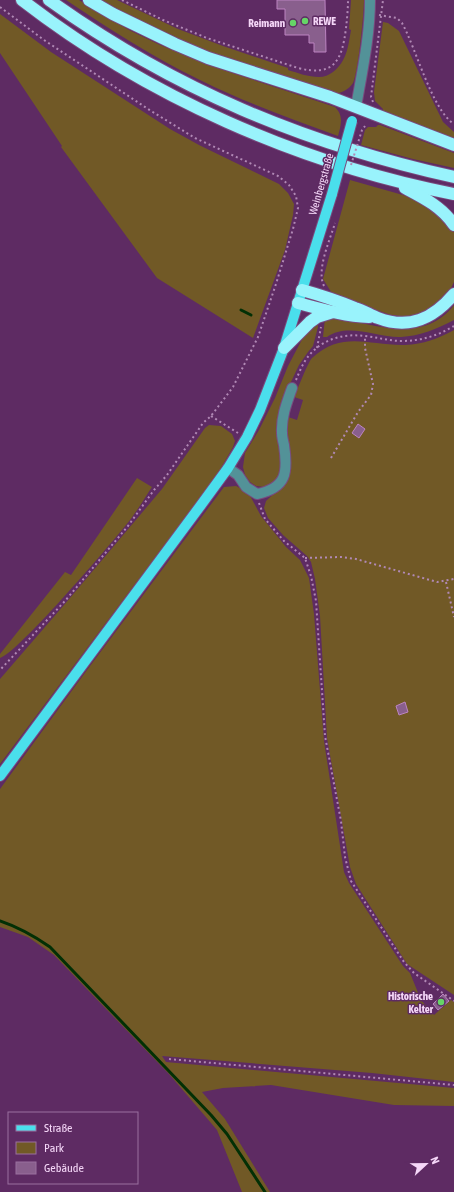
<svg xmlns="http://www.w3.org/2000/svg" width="454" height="1192" font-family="'Asap Condensed',sans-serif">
	<rect width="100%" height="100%" fill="#5e2b63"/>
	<!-- green -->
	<g fill="#715926">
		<path d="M66 0H79L129 30 158 44 208 65 335 107C344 116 341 125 338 136 291 119 244 102 200 80 153 57 109 29 66 0Z"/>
		<path d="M96 0H117L178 29 223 46 288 68V70C298 73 308 77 319 77 324 77 329 75 333 72 347 61 348 47 351 30L349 29 351 0H364C364 13 358 74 353 83 348 90 343 92 335 94L215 57Z"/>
		<polygon points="0,14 51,52 170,129 199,145 279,184 288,193 294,204 293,215 285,250 253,338 157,278 61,147 62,146 0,53"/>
		<polygon points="383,22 388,23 399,31 443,122 454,132 454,142 382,113 383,109 375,101 374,92"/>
		<polygon points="378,125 380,125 454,153 454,168 413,159 361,145 365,130 368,127 376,127"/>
		<polygon points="350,180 417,199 429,205 449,224 454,232 454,282 447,296 437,305 421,314 407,317 391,315 333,295 323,279"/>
		<path d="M454 305V320C437 329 420 336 401 337 378 338 348 322 327 337H323L325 318 334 317C375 325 424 344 454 305Z"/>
		<polygon points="318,320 318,327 313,346 308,352 299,365 283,399 283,462 280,476 271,485 264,487 256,486 250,482 245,475 243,467 245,453 259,430 275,398 288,366 307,330"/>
		<path d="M454 330V995L407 964 356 884 350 867 327 738 320 616 315 579 311 562 307 556 283 535 268 518 264 508 266 501 282 486 286 425 288 417 297 420 303 400 294 397C298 389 307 364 312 358 343 330 369 346 405 345 424 344 437 339 454 330Z"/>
		<polygon points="209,425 221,426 232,434 235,441 233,447 217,475 0,764 0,679 64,605 162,489 205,428"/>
		<path d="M137 478 152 487C144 499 136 513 126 525 110 545 17 654 0 658V654L65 572 71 575Z"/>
		<polygon points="236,486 248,492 261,516 286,547 300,560 309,578 314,614 324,741 344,872 349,883 403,966 410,973 421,1000 434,1015 451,1000 454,1002 454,1082 372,1073 162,1056 166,1062 454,1088 454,1106 394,1105 271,1085 223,1088 202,1092 225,1119 270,1192 242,1192 217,1130 169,1074 54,955 28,937 0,927 0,789 87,670 224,487"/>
	</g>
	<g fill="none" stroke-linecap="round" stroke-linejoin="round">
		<!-- stream -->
		<g stroke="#023005" stroke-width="3">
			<polyline points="241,310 251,315"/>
			<path d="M0 921C18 927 34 936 50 947L211 1115 227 1134 265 1192"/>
		</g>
	</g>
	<!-- building -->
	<g fill="#895f8d" stroke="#bc84c1">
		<polygon points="277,0 325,0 326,52 314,52 314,43 309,43 309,35 285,35 285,9 277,9"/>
		<polygon points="358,424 365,429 359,438 352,433"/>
		<polygon points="405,702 408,712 399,715 396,706"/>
		<polygon points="443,994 449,1001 438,1010 433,1004"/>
	</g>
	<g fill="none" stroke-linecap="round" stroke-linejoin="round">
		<defs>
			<g id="minor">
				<path d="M356 107C362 72 370 36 370 0"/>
				<path d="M228 468 238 475 246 487 257 494C287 488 288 472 284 445 283 441 282 437 282 433 281 417 287 402 292 388"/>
			</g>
			<polyline id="major" points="0,776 201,505 228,468 247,437 260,410 284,348 332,194"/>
			<g id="highway">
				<path d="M22 0C146 96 300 164 454 194"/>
				<path d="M49 0C173 89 305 144 454 177"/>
				<polyline points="89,0 113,14 175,44 208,58 330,97 454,145"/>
				<path d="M405 188C424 198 442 207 454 225"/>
				<path d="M302 290C320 295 338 301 355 308 363 310 370 315 378 318 409 330 433 319 454 294"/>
				<path d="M298 303C321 309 344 316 369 317"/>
				<polyline points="284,348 310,322 317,317 333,312"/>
			</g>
		</defs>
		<!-- minor casing -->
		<use href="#minor" stroke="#794a7e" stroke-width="12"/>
		<!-- major casing -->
		<use href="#major" stroke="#794a7e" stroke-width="12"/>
		<!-- highway casing -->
		<use href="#highway" stroke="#794a7e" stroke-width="14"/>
		<!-- path -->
		<g stroke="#b189b5" stroke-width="2" stroke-dasharray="2 3" stroke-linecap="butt">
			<path d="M122 0 163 20 207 38 298 68C334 77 342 61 346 28 347 19 348 9 348 0"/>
			<polyline points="0,7 44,40 148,109 195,138 278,176 289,185 296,196 298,208 293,229 276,284 258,337 233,387 211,416 203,423 167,475 154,490 128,526 65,601 0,670"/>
			<path d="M379 15 397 18 402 23C416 48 432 110 454 124"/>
			<polyline points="373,102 371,97 383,0"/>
			<path d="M324 286C316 270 330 240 335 223"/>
			<polyline points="317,348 321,327"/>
			<path d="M296 380C299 373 302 365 307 358 320 340 343 333 364 336 377 337 389 341 401 341 421 341 437 336 454 326"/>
			<polyline points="211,416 238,433"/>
			<polyline points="331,458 358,412 371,395 373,384 365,348 365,336"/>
			<polyline points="259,503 265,519 284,541 305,558 311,576 316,601 325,736 341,821 345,857 351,881 404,962 414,973 454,1001"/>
			<polyline points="305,558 341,557 356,559 437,582 454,579"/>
			<polyline points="446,582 454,617"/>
			<polyline points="169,1059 454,1085"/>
		</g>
		<!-- minor -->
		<use href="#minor" stroke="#539298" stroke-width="10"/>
		<!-- major -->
		<use href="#major" stroke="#4adfec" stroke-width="10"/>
		<!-- highway -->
		<use href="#highway" stroke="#99f3fc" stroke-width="12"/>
		<defs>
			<polyline id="major-bridge" points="332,194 352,121"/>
		</defs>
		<!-- major-bridge casing -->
		<use href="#major-bridge" stroke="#794a7e" stroke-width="12" stroke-linecap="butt"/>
		<!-- path-bridge -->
		<polyline stroke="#b189b5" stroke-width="2" stroke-dasharray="2 3" stroke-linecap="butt" points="351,165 362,130 365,126"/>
		<!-- major-bridge -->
		<use href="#major-bridge" stroke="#4adfec" stroke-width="10"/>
	</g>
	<!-- markers -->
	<g fill="#66d467" stroke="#5e2b63" stroke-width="1.5">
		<circle cx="305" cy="21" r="4"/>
		<circle cx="293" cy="23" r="4"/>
		<circle cx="441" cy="1002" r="4"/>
	</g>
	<g text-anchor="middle" stroke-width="3" stroke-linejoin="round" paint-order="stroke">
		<!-- poi labels -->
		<g font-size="11" font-weight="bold" fill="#f5d7f8" stroke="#5e2b63" text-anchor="end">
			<text x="313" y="25" text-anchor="start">REWE</text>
			<text x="285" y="27">Reimann</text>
			<text x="433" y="1000">Historische<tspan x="433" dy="13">Kelter</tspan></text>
		</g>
		<!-- street labels -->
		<g font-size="11" fill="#f5d7f8" stroke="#5e2b63">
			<text transform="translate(321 184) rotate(-74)" y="4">Weinbergstraße</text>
		</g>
	</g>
	<!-- legend -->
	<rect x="8" y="1112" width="130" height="72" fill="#5e2b63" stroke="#9a709f"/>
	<rect x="16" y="1125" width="20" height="6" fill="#4adfec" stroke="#9a709f"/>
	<text x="44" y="1132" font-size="12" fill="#f5d7f8">Straße</text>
	<rect x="16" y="1142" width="20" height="12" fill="#715926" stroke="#9a709f"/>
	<text x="44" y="1152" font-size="12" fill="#f5d7f8">Park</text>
	<rect x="16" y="1162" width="20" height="12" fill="#895f8d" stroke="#9a709f"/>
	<text x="44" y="1172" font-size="12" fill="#f5d7f8">Gebäude</text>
	<!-- north arrow -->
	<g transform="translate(426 1164) rotate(68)" stroke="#5e2b63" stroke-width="3" paint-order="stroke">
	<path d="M0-3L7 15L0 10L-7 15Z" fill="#f5d7f8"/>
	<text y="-6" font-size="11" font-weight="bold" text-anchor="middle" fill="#f5d7f8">N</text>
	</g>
</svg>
